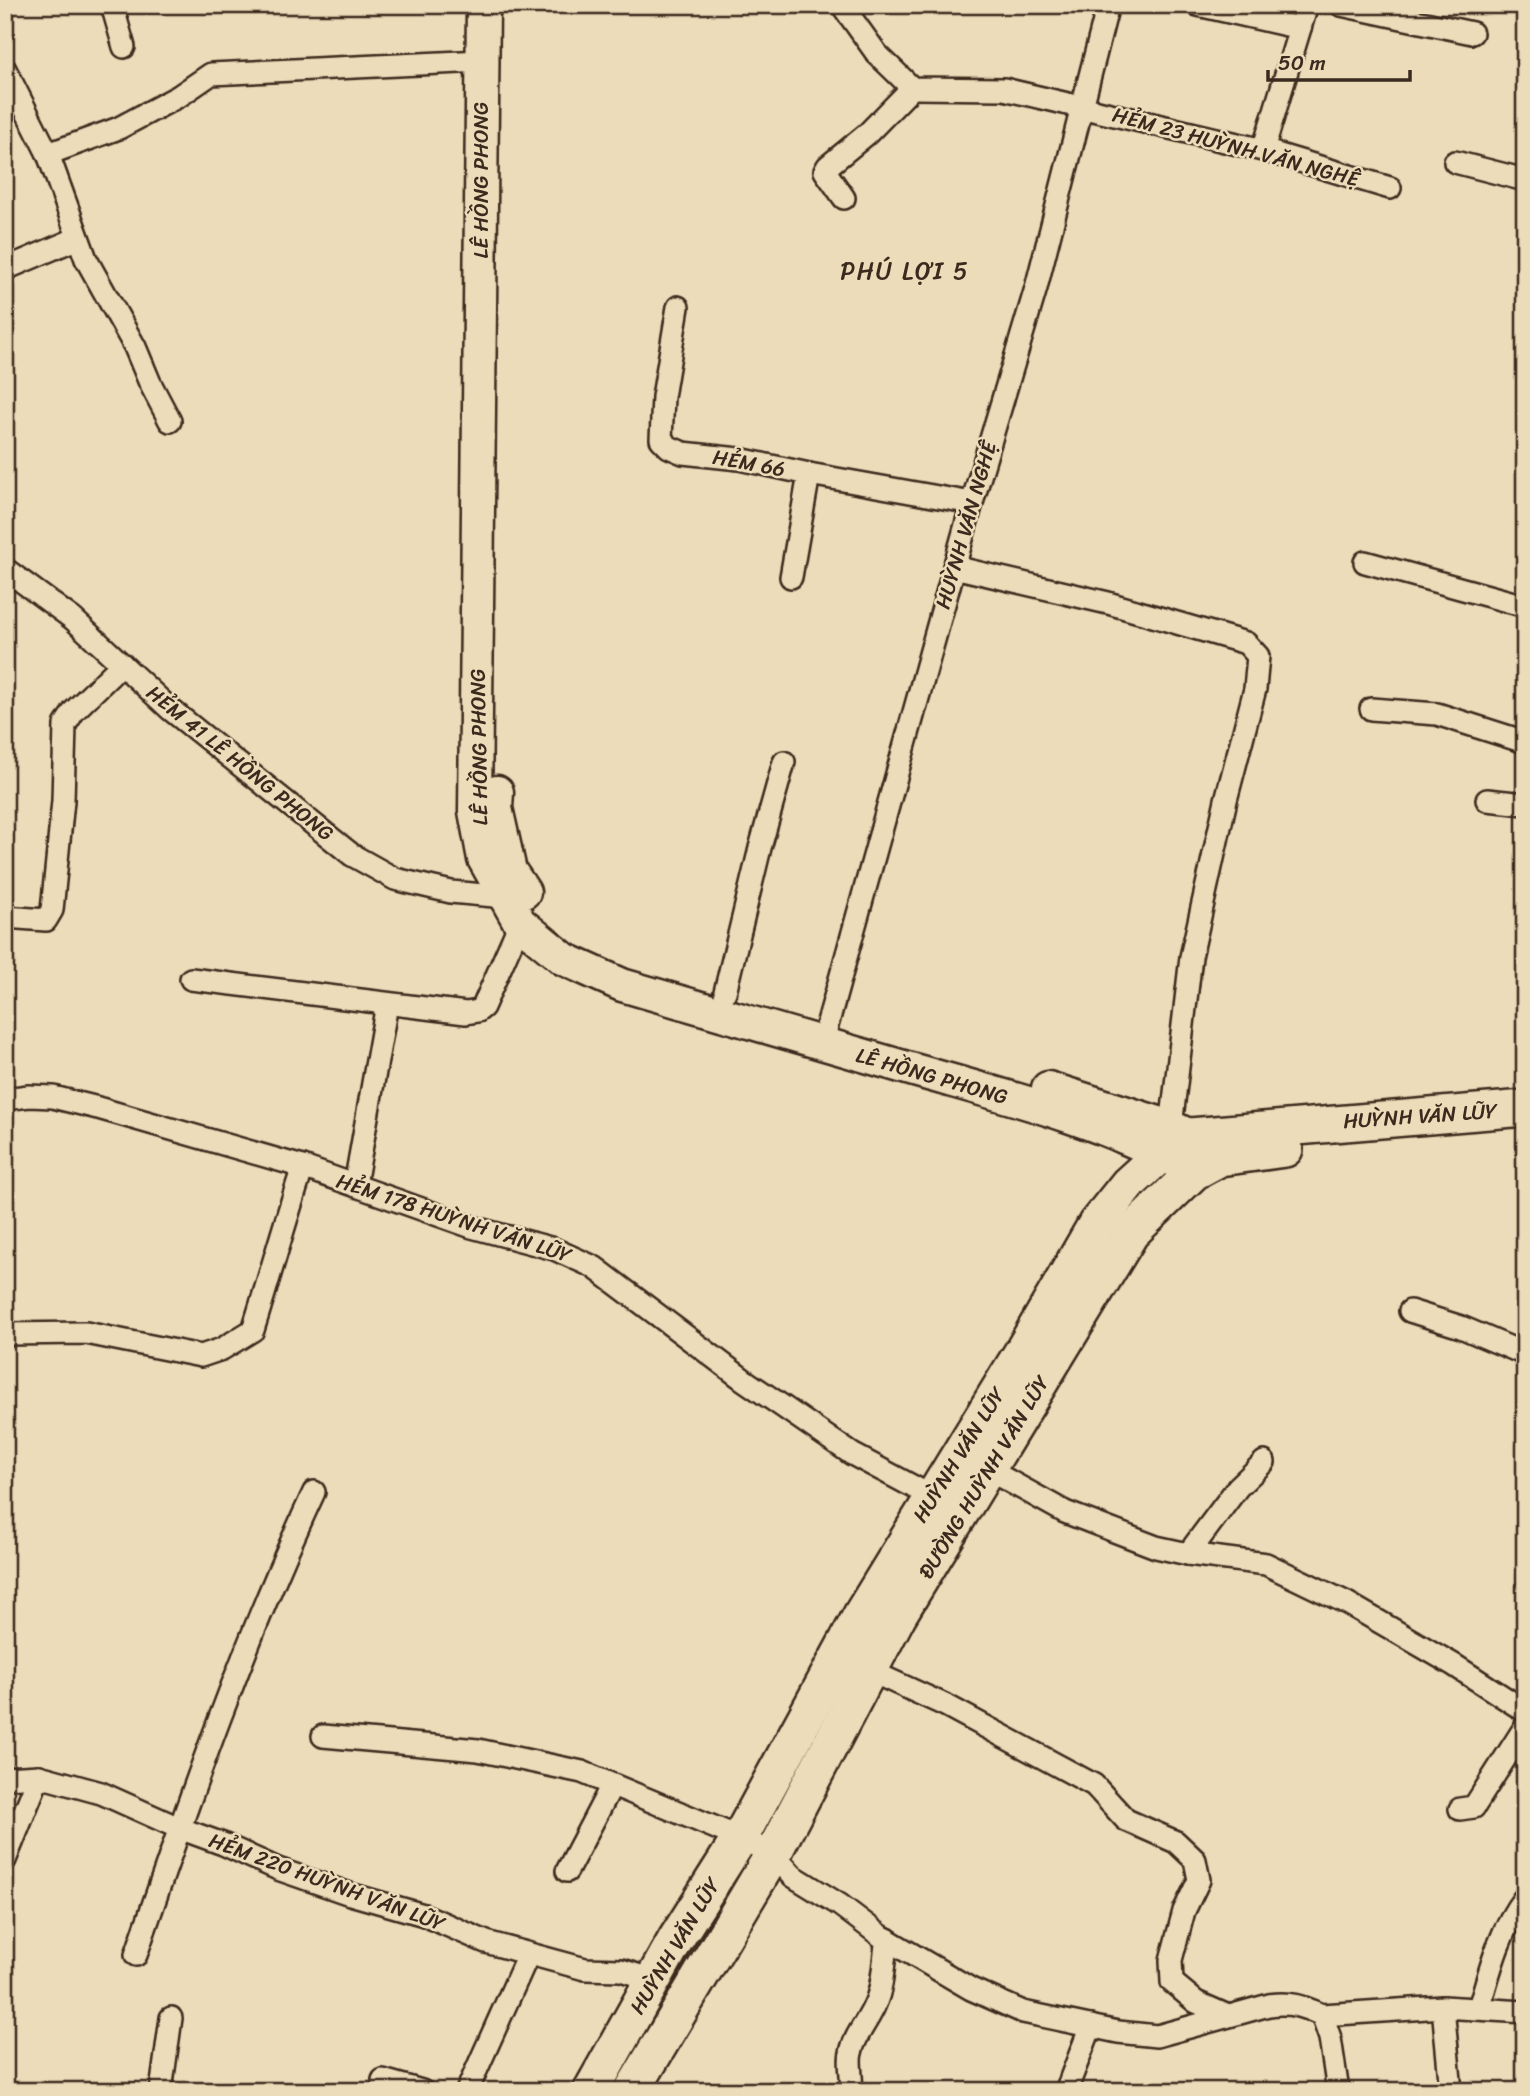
<svg xmlns="http://www.w3.org/2000/svg" width="1530" height="2096" font-family="Sriracha,sans-serif">
	<rect width="100%" height="100%" fill="#eddcb9"/>
	<filter id="ink" filterUnits="userSpaceOnUse"><feTurbulence type="fractalNoise" baseFrequency=".0143" numOctaves="2"/><feDisplacementMap in="SourceGraphic" scale="14" xChannelSelector="R" yChannelSelector="G"/><feConvolveMatrix kernelMatrix="1 2 1 2 8 2 1 2 1" color-interpolation-filters="sRGB"/></filter>
	<g filter="url(#ink)">
		<g fill="none" stroke-linecap="round" stroke-linejoin="round">
			<defs>
				<g id="street">
					<polyline points="112,5 124,47"/>
					<polyline points="842,5 877,54 912,88 1004,89 1263,150 1390,188"/>
					<polyline points="1198,5 1300,28"/>
					<polyline points="1341,5 1472,33"/>
					<polyline points="5,69 48,154 86,259 135,347 150,383 170,421"/>
					<polyline points="1263,150 1307,5"/>
					<polyline points="48,154 119,128 179,96 211,74 482,61"/>
					<polyline points="1455,162 1525,180"/>
					<polyline points="844,198 825,171 828,166 867,134 912,88"/>
					<polyline points="5,269 78,238"/>
					<polyline points="678,307 663,397 661,439 669,447 683,453 739,459 809,474 972,503"/>
					<polyline points="1365,562 1525,606"/>
					<polyline points="954,567 1108,603 1246,643 1258,656 1255,689 1226,800 1191,957 1171,1127"/>
					<polyline points="5,569 73,619 170,709 352,855 395,879 451,892 505,897"/>
					<polyline points="791,577 809,474"/>
					<polyline points="1371,709 1437,714 1525,742"/>
					<polyline points="1487,800 1525,804"/>
					<polyline points="5,917 46,920 52,910 63,801 65,725 74,711 122,664"/>
					<polyline points="191,979 466,1013 478,1011 483,1007 520,923"/>
					<polyline points="725,992 760,848 784,762"/>
					<polyline points="822,1044 972,503 1036,288 1108,5"/>
					<polyline points="5,1099 29,1096 53,1097 98,1108 303,1167 472,1227 554,1249 594,1267 744,1380 852,1454 942,1502"/>
					<polyline points="355,1185 387,1004"/>
					<polyline points="1410,1311 1461,1327 1525,1354"/>
					<path d="M5 1334 86 1333 201 1356 222 1349 253 1330C270 1276 285 1221 303 1167"/>
					<polyline points="989,1470 1065,1512 1156,1547 1188,1554 1266,1564 1347,1603 1454,1665 1525,1711"/>
					<polyline points="1188,1554 1238,1487 1264,1462"/>
					<polyline points="868,1670 947,1706 1094,1785 1126,1820 1176,1842 1195,1860 1199,1880 1184,1911 1171,1960 1172,1982 1196,2002 1228,2016"/>
					<path d="M323 1736 478 1750 582 1772 740 1838 773 1854 793 1876 840 1905 881 1936 971 1989 1023 2012 1118 2032 1157 2036 1269 2005C1291 2002 1302 2006 1322 2015L1330 2038 1338 2091"/>
					<polyline points="5,1778 39,1776 101,1793 179,1828 223,1844 278,1869 350,1894 424,1915 486,1942 585,1969 621,1970 653,1980"/>
					<polyline points="1460,1809 1474,1807 1525,1727"/>
					<polyline points="5,1860 39,1776"/>
					<polyline points="567,1871 612,1785"/>
					<path d="M136 1955C189 1799 244 1642 314 1492"/>
					<polyline points="1443,2007 1451,2091"/>
					<path d="M1479 2008C1490 1969 1500 1929 1525 1897"/>
					<polyline points="1322,2015 1443,2007 1525,2012"/>
					<polyline points="383,2080 422,2091"/>
					<polyline points="161,2091 171,2018"/>
					<polyline points="467,2091 528,1955"/>
					<path d="M851 2091C853 2078 848 2063 851 2053 854 2036 869 2020 875 2004 884 1985 883 1960 887 1939"/>
					<polyline points="1066,2091 1091,2026"/>
				</g>
				<g id="secondary">
					<path d="M483 5 475 811 484 859 520 923 564 959 622 985C720 1013 817 1042 914 1070 1004 1096 1098 1119 1180 1164"/>
					<polyline points="497,792 496,808 510,871 524,892"/>
					<polyline points="1048,1088 1171,1127 1190,1136 1208,1149"/>
				</g>
				<g id="primary">
					<polyline points="591,2091 676,1939 740,1838 861,1615 1022,1352 1096,1224 1128,1184 1161,1154 1190,1136 1525,1108"/>
					<polyline points="632,2091 773,1854 898,1616 1131,1233 1194,1172 1220,1158 1285,1149"/>
				</g>
			</defs>
			<!-- street casing -->
			<use href="#street" stroke="#3b2a1e" stroke-width="26"/>
			<!-- secondary casing -->
			<use href="#secondary" stroke="#3b2a1e" stroke-width="37"/>
			<!-- primary casing -->
			<use href="#primary" stroke="#3b2a1e" stroke-width="40"/>
			<!-- street -->
			<use href="#street" stroke="#eddcb9" stroke-width="21"/>
			<!-- secondary -->
			<use href="#secondary" stroke="#eddcb9" stroke-width="32"/>
			<!-- primary -->
			<use href="#primary" stroke="#eddcb9" stroke-width="35"/>
		</g>
	</g>
	<g text-anchor="middle" stroke-width="5" stroke-linejoin="round" paint-order="stroke">
		<!-- street labels -->
		<g font-size="21" fill="#3b2a1e" stroke="#eddcb9">
			<text transform="translate(1236 147) rotate(15)" y="7">HẺM 23 HUỲNH VĂN NGHỆ</text>
			<text transform="translate(481 180) rotate(-90)" y="7">LÊ HỒNG PHONG</text>
			<text transform="translate(749 463) rotate(10)" y="7">HẺM 66</text>
			<text transform="translate(966 525) rotate(-74)" y="7">HUỲNH VĂN NGHỆ</text>
			<text transform="translate(479 747) rotate(-91)" y="7">LÊ HỒNG PHONG</text>
			<text transform="translate(240 763) rotate(39)" y="7">HẺM 41 LÊ HỒNG PHONG</text>
			<text transform="translate(932 1076) rotate(16)" y="7">LÊ HỒNG PHONG</text>
			<text transform="translate(1420 1116) rotate(-4)" y="7">HUỲNH VĂN LŨY</text>
			<text transform="translate(454 1218) rotate(18)" y="7">HẺM 178 HUỲNH VĂN LŨY</text>
			<text transform="translate(959 1455) rotate(-58)" y="7">HUỲNH VĂN LŨY</text>
			<text transform="translate(984 1477) rotate(-59)" y="7">ĐƯỜNG HUỲNH VĂN LŨY</text>
			<text transform="translate(327 1882) rotate(20)" y="7">HẺM 220 HUỲNH VĂN LŨY</text>
			<text transform="translate(675 1946) rotate(-59)" y="7">HUỲNH VĂN LŨY</text>
		</g>
		<!-- quarter labels -->
		<g font-size="24" letter-spacing="2" fill="#3b2a1e" stroke="#eddcb9">
			<text x="905" y="279">PHÚ LỢI 5</text>
		</g>
	</g>
	<!-- margin -->
	<rect width="1530" height="2096" fill="none" stroke="#eddcb9" stroke-width="28"/>
	<rect x="14" y="14" width="1502" height="2068" fill="none" stroke="#3b2a1e" stroke-width="2.5" filter="url(#ink)"/>
	<!-- scale -->
	<path d="M1268 70v10h142v-10" fill="none" stroke="#3b2a1e" stroke-width="3.5"/>
	<text x="1278" y="70" font-size="21" fill="#3b2a1e" stroke="#eddcb9" stroke-width="5" paint-order="stroke">50 m</text>
</svg>
